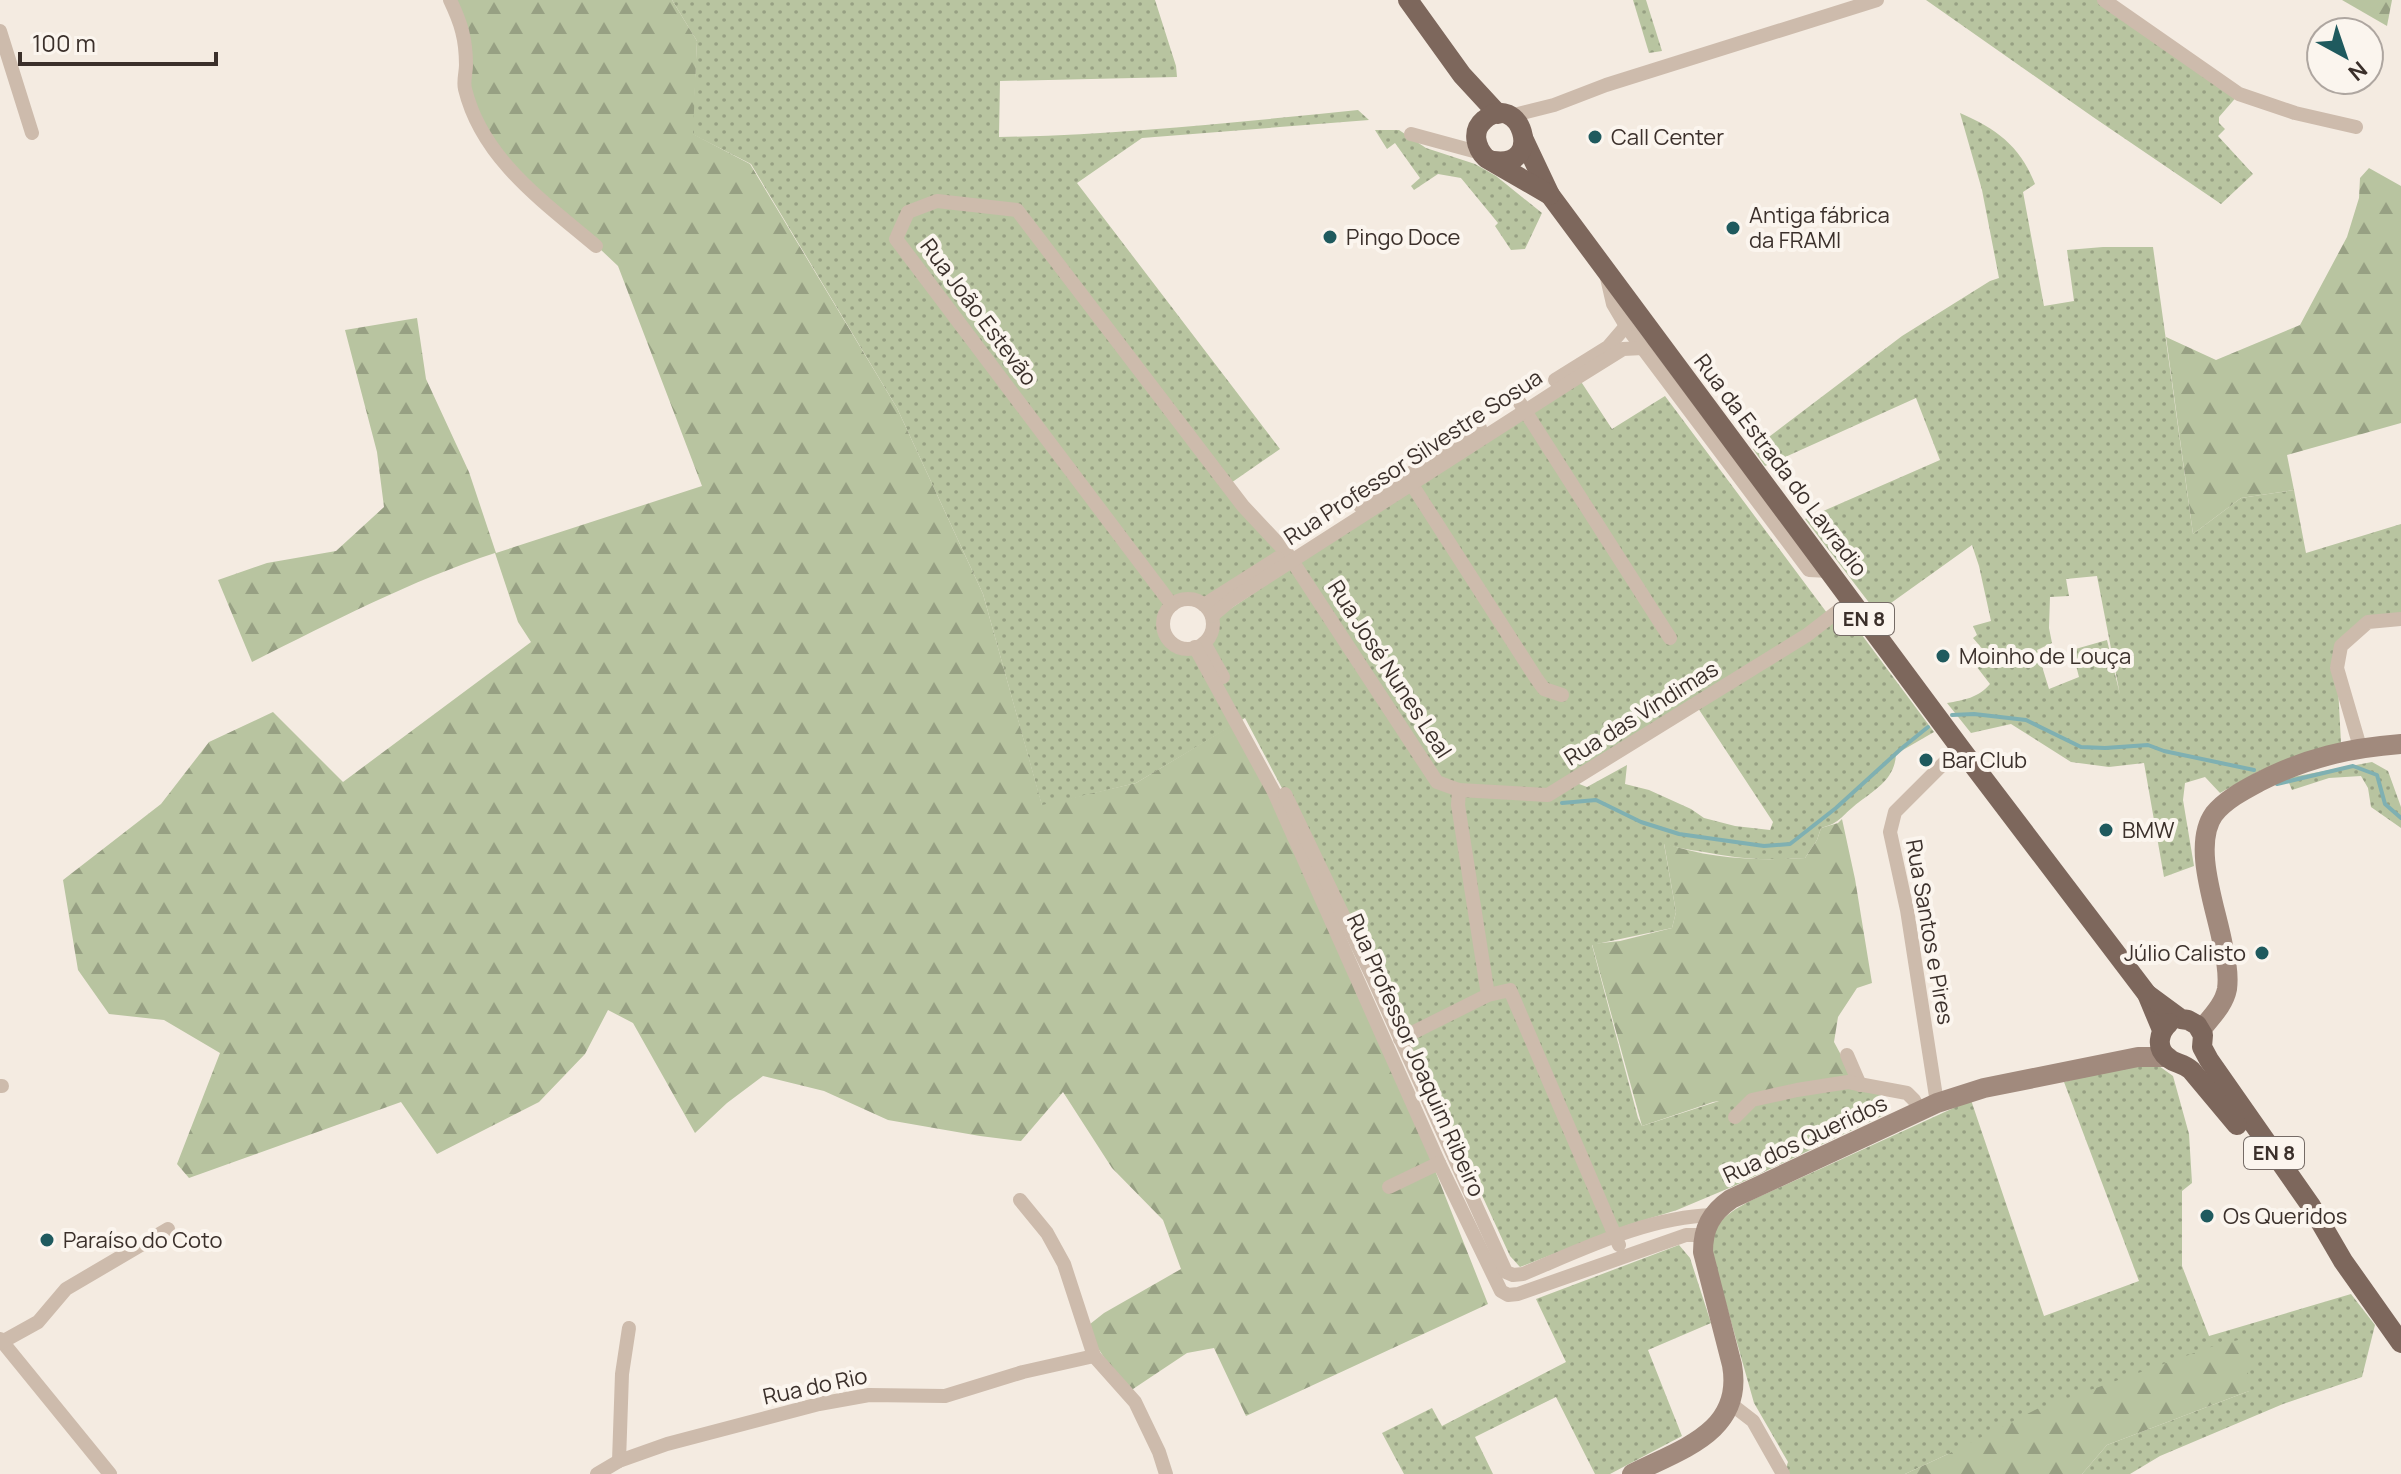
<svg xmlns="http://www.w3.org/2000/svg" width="2401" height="1474" font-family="Manrope,sans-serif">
	<defs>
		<pattern id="grass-dots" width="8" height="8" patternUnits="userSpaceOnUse" patternTransform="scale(2)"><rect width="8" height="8" fill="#b8c4a0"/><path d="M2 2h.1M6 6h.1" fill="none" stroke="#97a083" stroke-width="1.8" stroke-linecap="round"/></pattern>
		<pattern id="forest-firs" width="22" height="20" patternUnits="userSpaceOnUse" patternTransform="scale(2)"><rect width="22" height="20" fill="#b8c4a0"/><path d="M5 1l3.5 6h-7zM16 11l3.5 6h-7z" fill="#97a083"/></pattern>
	</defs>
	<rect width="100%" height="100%" fill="#f4ebe1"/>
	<!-- grass -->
	<g fill="url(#grass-dots)" fill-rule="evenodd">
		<path d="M672 0H1155L1176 66 1177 77 1000 81 999 137C1119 135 1239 122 1358 110L1369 120 1142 138 1077 183 1280 449 1228 485 1287 553 1204 605C1154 577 1153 664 1197 646 1208 642 1212 632 1212 621L1578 377 1612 429 1665 396 1830 617 1853 623 1934 732 1896 754C1895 781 1872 791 1853 807 1840 818 1839 823 1821 828L1817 840 1805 858C1775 860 1752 860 1721 855 1702 851 1683 850 1664 844L1676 912 1672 928 1592 945 1638 1118 1642 1126 1719 1101 1848 1082 1879 1089 1886 1114 1734 1186 1677 1210 1628 1225 1520 1267 1510 1256 1420 1061 1393 1024 1303 828 1245 718 1136 783 1042 806 983 594 897 408 751 164 692 134 697 41ZM1696 705 1773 822 1770 830 1735 826 1704 818 1691 809 1649 790 1625 784 1627 765 1587 787 1574 782Z"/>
		<polygon points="1633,0 1646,0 1662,51 1649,53"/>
		<polygon points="1926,0 2104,0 2239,94 2219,117 2219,123 2225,129 2218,136 2253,174 2221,204 2093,117"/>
		<path d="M1960 113C1997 129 2020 146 2035 184L2023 192 2044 306 2074 301 2067 250 2103 247H2153L2193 534 2241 498 2294 490 2306 553 2401 524V619L2368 622 2341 646 2337 668 2341 743 2259 771 2220 793 2205 777 2185 783 2183 800 2194 866 2164 877 2144 763 2109 767 2071 762 2011 724 1971 733 1947 703C1964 700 1978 698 1990 684L1973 662 1985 652 1973 638 1977 635 1973 626 1991 621 1979 566 1972 545 1877 613 1805 519 1940 460 1916 398 1765 466 1753 449 1902 336 1990 281 1999 278 1982 190ZM2097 576 2120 695 2107 640 2072 650 2079 677 2049 689 2037 650 2052 643 2049 628 2050 597 2069 596 2066 579Z"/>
		<polygon points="1375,130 1399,130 1426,148 1475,164 1496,176 1542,213 1525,249 1511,250 1495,226 1498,223 1461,178 1438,174 1414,190 1411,186 1420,178 1395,143 1387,149"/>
		<polygon points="2372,762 2388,771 2401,807 2401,828 2371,807 2368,788 2361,776 2329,778 2292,790 2287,778"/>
		<path d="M2123 1066H2159L2173 1076 2189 1134 2192 1183 2182 1191V1266L2209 1336 2351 1294 2375 1325 2362 1377 2283 1404 2160 1456 2130 1474H2082L2107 1445 2249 1391 1948 1454 1905 1474H1784L1788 1462 1754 1403 1712 1254C1711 1223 1727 1213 1752 1200L1971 1100 2044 1316 2139 1281 2064 1082Z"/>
		<polygon points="1679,1245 1690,1258 1711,1323 1648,1350 1682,1436 1610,1474 1595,1474 1556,1397 1475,1437 1493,1474 1404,1474 1382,1433 1432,1408 1442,1426 1566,1362 1536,1299"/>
	</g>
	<!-- forest -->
	<g fill="url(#forest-firs)">
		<path d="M449 0H672L697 41 693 134 750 164 897 408 983 594 1042 805 1136 783 1237 722 1371 1009 1488 1304 1246 1416 1214 1348 1187 1353 1127 1393 1085 1328 1104 1313 1181 1269 1163 1220 1112 1168 1063 1092 1021 1141 980 1136 888 1120 824 1091 763 1076 727 1103 695 1133 633 1023 608 1010 585 1054 539 1102 437 1154 401 1102 189 1178 177 1164 220 1053 164 1020 109 1014 78 970 63 880 161 804 209 742 273 712 343 782 531 642 518 622 495 553C410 581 332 622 252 662L218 580 267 563 336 551 384 507 377 452 345 330 417 318 426 379 469 472 496 553 702 486 618 266 489 144 464 85V35Z"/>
		<polygon points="2342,0 2392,0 2387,26"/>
		<polygon points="2369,168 2401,186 2401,423 2287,455 2294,490 2241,498 2193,534 2166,337 2216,360 2300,325 2347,237 2359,198 2360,178"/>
		<path d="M1842 819 1855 879 1872 983 1857 988 1838 1017 1834 1042 1848 1068V1082L1744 1107 1719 1101 1713 1102 1642 1126 1592 944 1620 941 1672 928 1676 912 1664 843C1709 859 1758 861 1805 858L1817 840 1821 828 1838 823Z"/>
		<polygon points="2246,1338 2249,1391 2107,1445 2082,1474 1905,1474 1948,1454 2037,1409 2211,1347"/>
	</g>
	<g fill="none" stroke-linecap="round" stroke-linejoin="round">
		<!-- stream -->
		<g stroke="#7fb0b2" stroke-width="4">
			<polyline points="1952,715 1974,714 2026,720 2081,747 2105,748 2148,745 2164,751 2254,770"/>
			<polyline points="2277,784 2353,766 2377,775 2385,804 2401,818"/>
			<polyline points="1562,803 1596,800 1641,822 1679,834 1764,846 1790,844 1836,808 1902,748 1928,727"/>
		</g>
		<!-- street -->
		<g stroke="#cdbbac" stroke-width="14">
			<path d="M450 0C461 23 466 39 466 65 466 73 463 81 465 89 482 159 544 202 596 246"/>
			<polyline points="2104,0 2239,94 2295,113 2356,127"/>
			<polyline points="0,31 32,133"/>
			<polyline points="1510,116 1554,105 1606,85 1877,0"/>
			<polyline points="1411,134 1481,153"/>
			<polyline points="1607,278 1613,304 1626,326 1809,570 1829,571"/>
			<polyline points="1555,380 1608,347 1626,326"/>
			<polyline points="1520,403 1670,638"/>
			<polyline points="1407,477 1536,678 1544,689 1562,695"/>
			<polyline points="1360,506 1480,428"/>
			<circle cx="1188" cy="624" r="25"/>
			<polyline points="1172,605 896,239 908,212 937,201 1017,210 1243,506 1287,553 1437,782 1459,790 1548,795 1807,635 1851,601"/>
			<polyline points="1204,605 1278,558"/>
			<polyline points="1212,616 1231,600 1578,377 1623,349 1643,348"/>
			<polyline points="1204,643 1223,677"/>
			<polyline points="1195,647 1274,792 1439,1163 1501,1291 1508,1295 1518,1294 1686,1235 1703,1235"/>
			<polyline points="2360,747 2337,668 2341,646 2368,622 2401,619"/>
			<polyline points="1459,790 1458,805 1488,995"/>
			<path d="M1285 794 1373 978 1506 1272 1513 1275 1523 1274C1583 1249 1647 1217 1713 1215"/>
			<polyline points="1400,1039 1488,995 1510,990 1619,1245"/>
			<polyline points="1847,1055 1860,1085"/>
			<polyline points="0,1086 2,1086"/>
			<polyline points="1937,1103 1907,910 1890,832 1895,812 1951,756 1961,749"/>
			<polyline points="1735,1117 1752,1100 1797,1090 1848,1082 1907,1093 1914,1100 1920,1111"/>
			<polyline points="1389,1187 1439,1163"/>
			<polyline points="1020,1200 1047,1233 1064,1264 1094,1356 1135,1402 1159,1452 1166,1474"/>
			<polyline points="0,1339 110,1474"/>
			<polyline points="0,1343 38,1322 66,1289 168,1229"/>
			<polyline points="1731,1404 1753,1421 1783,1474"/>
			<polyline points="619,1461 622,1374 629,1328"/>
			<polyline points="597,1474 619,1461 667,1444 819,1404 869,1395 945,1396 1023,1372 1094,1356"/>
		</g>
		<!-- secondary -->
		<g stroke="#a18a7d" stroke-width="20">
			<path d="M2201 1030C2211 1017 2224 1005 2227 989 2229 975 2226 959 2223 946 2217 910 2191 846 2214 814 2225 800 2244 790 2259 782 2306 758 2349 748 2401 744"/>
			<path d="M1632 1474C1681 1449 1744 1432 1732 1365L1703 1252C1703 1228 1711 1213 1731 1199L1937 1103 1984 1088 2138 1057H2168"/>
		</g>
		<!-- primary -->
		<g stroke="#7d675c" stroke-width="20">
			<polyline points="1408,0 1462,75 1498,114"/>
			<polyline points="1524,140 1550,195 1961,749 2147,994 2162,1030"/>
			<path d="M1493 161C1547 169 1519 89 1484 120 1471 131 1476 148 1486 158L1550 195"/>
			<polyline points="2147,994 2181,1019 2188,1020 2197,1025 2203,1035 2202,1047 2209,1060 2311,1206 2343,1261 2401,1343"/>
			<path d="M2169 1023C2159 1032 2155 1048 2168 1058 2176 1064 2183 1063 2191 1070L2237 1125"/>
		</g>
	</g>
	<!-- markers -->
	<g fill="#1f5a5e" stroke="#fbf5ee" stroke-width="3">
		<circle cx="1595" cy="137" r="8"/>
		<circle cx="1733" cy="228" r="8"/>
		<circle cx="1330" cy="237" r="8"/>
		<circle cx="1943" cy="656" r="8"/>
		<circle cx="1926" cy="760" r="8"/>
		<circle cx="2106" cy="830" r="8"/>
		<circle cx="2262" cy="953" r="8"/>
		<circle cx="2207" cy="1216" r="8"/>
		<circle cx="47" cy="1240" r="8"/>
	</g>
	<g text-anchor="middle" stroke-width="8" stroke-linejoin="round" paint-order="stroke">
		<!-- shield labels -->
		<g fill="#fbf5ee" stroke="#756b66" stroke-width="2">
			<rect x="1834" y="603" width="60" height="32" rx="6"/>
			<rect x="2244" y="1137" width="60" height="32" rx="6"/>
		</g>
		<g font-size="20" font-weight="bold" fill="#3b302b">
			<text x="1864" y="626">EN 8</text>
			<text x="2274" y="1160">EN 8</text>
		</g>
		<!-- poi labels -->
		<g font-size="22" fill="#3b302b" stroke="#fbf5ee" text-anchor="start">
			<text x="1611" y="145">Call Center</text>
			<text x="1749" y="223">Antiga fábrica<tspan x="1749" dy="25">da FRAMI</tspan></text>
			<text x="1346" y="245">Pingo Doce</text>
			<text x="1959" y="664">Moinho de Louça</text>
			<text x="1942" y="768">Bar Club</text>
			<text x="2122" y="838">BMW</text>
			<text x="2246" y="961" text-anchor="end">Júlio Calisto</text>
			<text x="2223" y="1224">Os Queridos</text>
			<text x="63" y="1248">Paraíso do Coto</text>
		</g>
		<!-- street labels -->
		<g font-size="22" fill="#3b302b" stroke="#fbf5ee">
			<text transform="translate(979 312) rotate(53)" y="8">Rua João Estevão</text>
			<text transform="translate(1413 457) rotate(-33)" y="8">Rua Professor Silvestre Sosua</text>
			<text transform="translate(1781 465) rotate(53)" y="8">Rua da Estrada do Lavradio</text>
			<text transform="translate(1390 669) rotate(57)" y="8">Rua José Nunes Leal</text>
			<text transform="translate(1641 713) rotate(-32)" y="8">Rua das Vindimas</text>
			<text transform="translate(1930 932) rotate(80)" y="8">Rua Santos e Pires</text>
			<text transform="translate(1416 1055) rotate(66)" y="8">Rua Professor Joaquim Ribeiro</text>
			<text transform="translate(1805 1139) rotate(-25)" y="8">Rua dos Queridos</text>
			<text transform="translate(815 1386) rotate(-12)" y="8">Rua do Rio</text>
		</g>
	</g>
	<!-- north arrow -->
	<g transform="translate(2345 56) rotate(140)"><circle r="38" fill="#fbf5ee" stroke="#aea6a0" stroke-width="2"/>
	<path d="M0-6L14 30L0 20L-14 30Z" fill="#1f5a5e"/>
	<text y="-12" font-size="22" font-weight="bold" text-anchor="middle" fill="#3b302b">N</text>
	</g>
	<!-- scale -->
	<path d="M20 52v12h196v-12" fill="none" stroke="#3b302b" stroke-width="4"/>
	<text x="32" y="52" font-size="24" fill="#3b302b" stroke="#fbf5ee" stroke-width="6" paint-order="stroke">100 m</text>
</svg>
